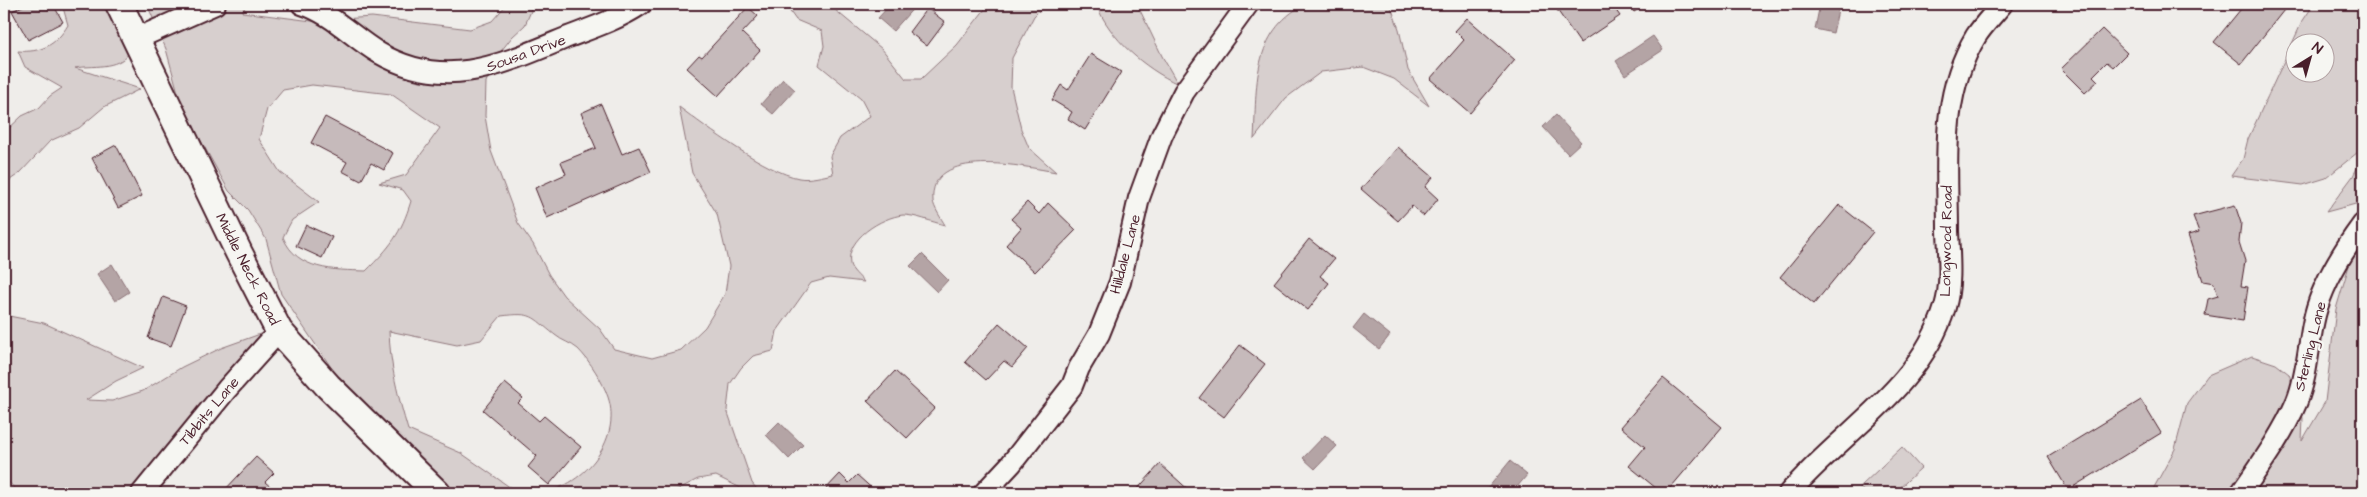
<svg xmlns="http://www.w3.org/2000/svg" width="2367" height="497" font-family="'Architects Daughter',sans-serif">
	<rect width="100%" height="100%" fill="#efedea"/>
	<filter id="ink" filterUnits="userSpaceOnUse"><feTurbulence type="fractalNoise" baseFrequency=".02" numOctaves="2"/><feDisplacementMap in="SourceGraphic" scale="10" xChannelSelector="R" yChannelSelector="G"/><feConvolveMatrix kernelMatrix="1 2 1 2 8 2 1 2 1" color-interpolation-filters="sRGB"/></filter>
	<g filter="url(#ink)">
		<!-- green -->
		<g fill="#d7cfce" stroke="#90777c" fill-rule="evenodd">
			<path d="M62 4H111L129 53C117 70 92 65 75 68L140 89 104 107 79 128 50 141 20 173 10 180H4V133L22 116 39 108 50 96 62 88 25 67 18 51C41 53 56 45 68 25Z"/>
			<path d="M147 4H247L242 12 312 21 372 17 470 29 492 21 507 4H530L531 11 525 25 512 37 498 55 486 82 485 116 491 151 518 223 533 244 549 275 564 296 600 329 614 349 652 358 681 350 705 327 725 294 729 266 717 214 692 173 679 107C707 128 766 172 799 178 809 180 823 176 833 174L830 156 840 138 870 116 861 99 819 65 824 46 822 31 796 20 786 6 787 4H828L882 49 906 79H921L957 45 989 4H1046L1034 16 1012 58 1011 87 1021 129 1029 148 1056 172C1026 167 928 145 933 201 934 208 941 218 945 225 932 222 915 215 903 215 882 217 845 239 850 264 851 270 860 277 864 282L829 278 811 283 777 331 773 351 753 356 741 368 730 384 727 410 752 483 760 493H751L716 476 698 479 671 493H539C581 489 623 441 608 397 603 382 590 361 578 349 571 343 562 341 555 335 531 316 534 312 501 316L481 340 457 345 389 331C390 366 398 396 408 430L461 453 511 488 529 493H454L335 373 281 294 266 239 248 210 229 191 182 107 166 49ZM312 85 391 94 440 128 406 175 379 183 403 190 411 201C401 234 390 247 366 271 334 270 297 271 283 237L292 220 319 202 280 172 259 139 267 109 283 90Z"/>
			<path d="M1096 4H1137L1162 56 1178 84C1144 68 1110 39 1096 4Z"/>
			<path d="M1305 4H1390L1399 29 1408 70 1429 106 1394 79 1363 67 1321 72 1286 98 1254 139C1257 86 1251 33 1305 4Z"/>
			<path d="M2314 4H2363V148L2326 178 2303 185 2231 176 2243 159 2248 139 2302 22ZM2294 42H2324V72H2294Z"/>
			<polygon points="2363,156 2363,202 2326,212 2353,176"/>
			<polygon points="2363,237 2363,493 2151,493 2175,449 2187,403 2208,375 2252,356 2276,364 2289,374 2303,418 2302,441 2325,402 2336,309 2354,249"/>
			<polygon points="4,315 44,323 143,368 116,381 86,400 112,401 143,391 182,367 221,348 263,333 197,409 130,493 19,493 4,477"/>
			<polygon points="1902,447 1921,468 1894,493 1865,493 1860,487"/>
		</g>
		<!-- water -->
		<g fill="#b4a4a5" stroke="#8a6f74">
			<polygon points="891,4 917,4 893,31 878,18"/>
			<polygon points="1820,4 1839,6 1833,33 1815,29"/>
			<polygon points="1653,36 1663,50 1625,75 1616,61"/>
			<polygon points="783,79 795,90 773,114 761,104"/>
			<polygon points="1556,115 1581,142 1568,154 1543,127"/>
			<polygon points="922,254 948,280 937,292 910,266"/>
			<polygon points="112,264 129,292 115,301 97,274"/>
			<polygon points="1364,314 1390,335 1379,349 1353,328"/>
			<polygon points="779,422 803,445 789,459 766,435"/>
			<polygon points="1325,435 1337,446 1315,469 1303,458"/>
			<polygon points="1510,461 1527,475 1512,493 1484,493"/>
		</g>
		<!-- building -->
		<g fill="#c6babb" stroke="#4a1f2b">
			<polygon points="27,4 53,4 63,22 28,40 12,11"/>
			<polygon points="1553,4 1623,4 1615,9 1620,16 1580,43"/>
			<polygon points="1628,4 1647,4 1634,12"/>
			<polygon points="2245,4 2277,4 2284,10 2241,64 2214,42"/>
			<polygon points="748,7 758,16 742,33 760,50 718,96 687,68 699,55 702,57"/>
			<polygon points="927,8 945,22 927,46 909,32"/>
			<polygon points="1467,18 1515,60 1470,113 1430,79 1464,40 1455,31"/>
			<polygon points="2102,29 2127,53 2113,67 2107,62 2093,76 2098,81 2085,93 2061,69"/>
			<polygon points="1091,54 1121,72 1085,130 1068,119 1072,112 1052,100 1061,85 1068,90"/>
			<polygon points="601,104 622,154 639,147 651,172 547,218 535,188 566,174 561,162 596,148 581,113"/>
			<polygon points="325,117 393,153 384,170 371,163 361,181 342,171 347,162 311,143"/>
			<polygon points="116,145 142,196 118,208 92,158"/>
			<polygon points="1398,147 1433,177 1425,187 1438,199 1424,216 1412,206 1398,221 1361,189"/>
			<polygon points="1027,202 1039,214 1048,203 1076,230 1035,272 1006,245 1021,228 1011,219"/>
			<polygon points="1839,205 1873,232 1814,304 1780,277"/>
			<polygon points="2235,205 2241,223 2239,242 2245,261 2241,286 2248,287 2243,321 2205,315 2208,299 2218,296 2214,283 2203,281 2188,235 2199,232 2193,216"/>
			<polygon points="306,225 332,237 322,258 296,246"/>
			<polygon points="1309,239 1334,259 1320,276 1329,283 1308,310 1274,283"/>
			<polygon points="163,297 186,306 171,346 148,338"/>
			<polygon points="999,323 1028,348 1012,367 1004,361 986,380 965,362"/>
			<polygon points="1240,345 1265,364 1224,417 1199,398"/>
			<polygon points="895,371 935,408 907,438 867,401"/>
			<polygon points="1663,378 1722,427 1666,493 1662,493 1629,466 1645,447 1621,427"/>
			<polygon points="505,383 523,398 518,403 539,421 544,416 581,447 549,485 528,467 537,456 483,410"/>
			<polygon points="2141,400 2161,433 2068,490 2048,457"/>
			<polygon points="256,457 274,473 265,482 272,488 267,493 222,493"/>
			<polygon points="1160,464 1192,493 1134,493"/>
			<polygon points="840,474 849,483 857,475 877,493 827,493 824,491"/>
		</g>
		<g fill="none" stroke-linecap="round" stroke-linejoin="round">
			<defs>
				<g id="minor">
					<path d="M302 4C333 14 352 37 379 53 446 92 503 64 568 37 592 28 619 19 641 4"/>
					<polyline points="136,39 215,4"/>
					<polyline points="142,493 227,389 279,331"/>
					<polyline points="984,493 1011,464 1072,386 1079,368 1099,334 1120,282 1139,198 1162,135 1184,92 1248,4"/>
					<path d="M1789 493C1842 431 1920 389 1945 307 1952 283 1949 256 1948 231 1948 164 1939 97 1976 36 1983 25 1994 14 2002 4"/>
					<path d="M2241 493C2261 464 2283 434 2297 401 2308 374 2308 343 2315 315 2323 282 2343 251 2363 224"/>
				</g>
				<polyline id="major" points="119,4 239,253 279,331 328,386 437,493"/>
			</defs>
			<!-- minor casing -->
			<use href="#minor" stroke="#4a1f2b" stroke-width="24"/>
			<!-- major casing -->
			<use href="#major" stroke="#4a1f2b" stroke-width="30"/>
			<!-- minor -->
			<use href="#minor" stroke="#f6f6f2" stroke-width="20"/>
			<!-- major -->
			<use href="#major" stroke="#f6f6f2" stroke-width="26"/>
		</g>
	</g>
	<g text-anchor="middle" stroke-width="4.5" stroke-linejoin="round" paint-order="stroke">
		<!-- street labels -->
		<g font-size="15" fill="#4a1f2b" stroke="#f6f6f2">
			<text transform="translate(526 53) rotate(-20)" y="5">Sousa Drive</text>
			<text transform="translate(1946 241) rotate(-89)" y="5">Longwood Road</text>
			<text transform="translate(1125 254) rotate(-75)" y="5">Hilldale Lane</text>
			<text transform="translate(248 269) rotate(63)" y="5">Middle Neck Road</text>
			<text transform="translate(2310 346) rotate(-76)" y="5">Sterling Lane</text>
			<text transform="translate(209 411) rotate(-50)" y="5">Tibbits Lane</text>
		</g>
	</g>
	<!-- margin -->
	<rect width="2367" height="497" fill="none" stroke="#f6f6f2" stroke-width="20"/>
	<rect x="10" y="10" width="2347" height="477" fill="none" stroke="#4a1f2b" stroke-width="2" filter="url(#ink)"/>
	<!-- north arrow -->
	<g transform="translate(2310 58) rotate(37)"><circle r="24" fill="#f6f6f2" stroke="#b1a0a2"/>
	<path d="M0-4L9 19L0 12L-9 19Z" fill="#4a1f2b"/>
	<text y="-8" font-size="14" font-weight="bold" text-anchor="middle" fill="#4a1f2b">N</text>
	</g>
</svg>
